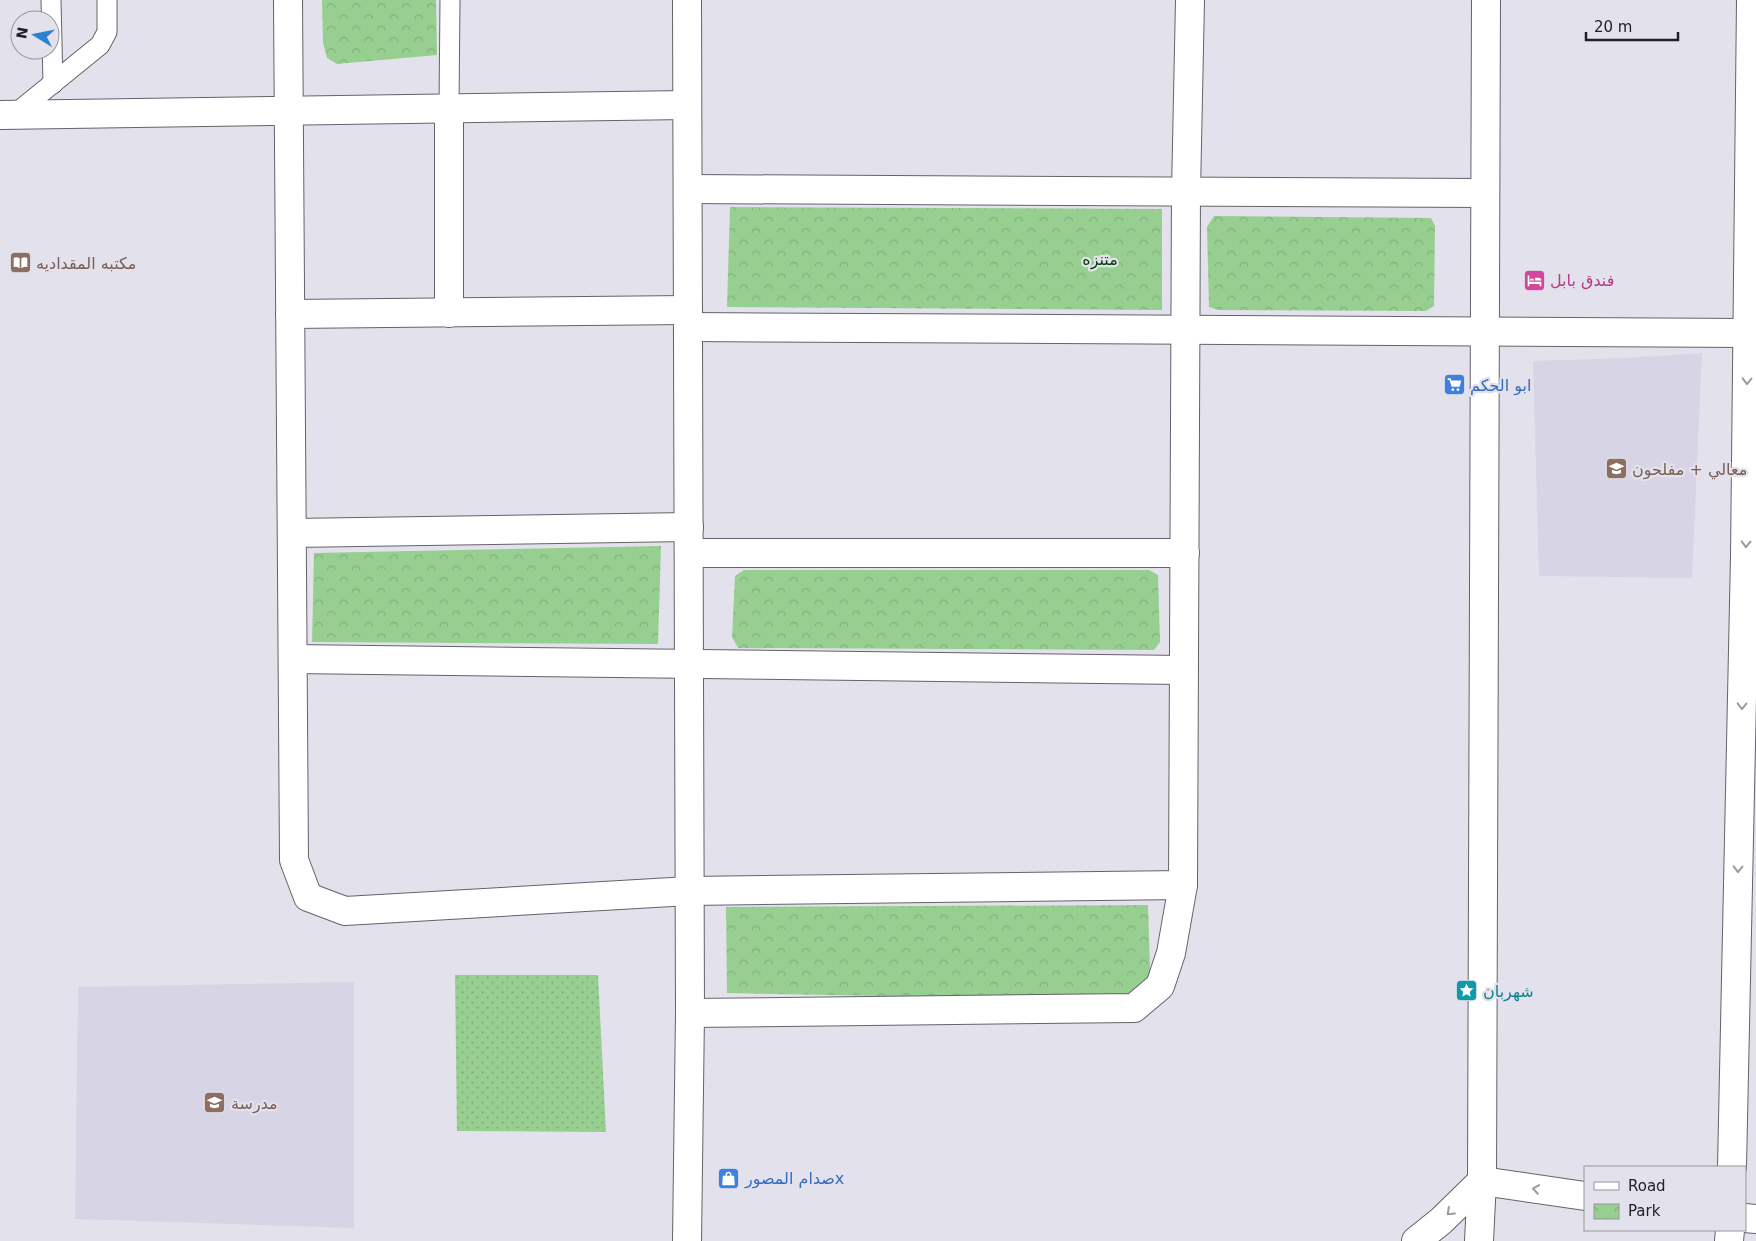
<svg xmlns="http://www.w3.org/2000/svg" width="1756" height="1241" font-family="'DejaVu Sans',Cairo,sans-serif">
	<defs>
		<pattern id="grass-dots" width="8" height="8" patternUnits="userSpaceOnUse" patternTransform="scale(1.25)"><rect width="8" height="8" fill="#97cf91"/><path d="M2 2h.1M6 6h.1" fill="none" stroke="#82b17d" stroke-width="1.8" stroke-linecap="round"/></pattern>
		<pattern id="park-crowns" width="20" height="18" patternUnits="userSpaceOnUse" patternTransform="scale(1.25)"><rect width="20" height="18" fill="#97cf91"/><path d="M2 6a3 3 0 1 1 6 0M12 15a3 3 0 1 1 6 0" fill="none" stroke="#82b17d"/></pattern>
	</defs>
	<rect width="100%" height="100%" fill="#e3e2ec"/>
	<!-- built -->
	<g fill="#d7d4e5">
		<polygon points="1702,353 1692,578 1539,576 1533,361 1627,358"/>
		<polygon points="354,982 354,1228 75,1219 78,987"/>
	</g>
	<!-- grass -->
	<polygon fill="url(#grass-dots)" points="455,975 598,975 606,1132 457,1131"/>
	<!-- park -->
	<g fill="url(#park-crowns)">
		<polygon points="322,0 436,0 437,55 337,64 327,58 323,43"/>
		<polygon points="730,207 1162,209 1162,310 727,307"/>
		<polygon points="1214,216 1431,218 1435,226 1434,306 1426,311 1218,310 1209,307 1207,227"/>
		<polygon points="661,546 658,644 312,642 314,553"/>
		<polygon points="744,570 1149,570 1158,575 1160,642 1154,650 738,648 732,637 735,576"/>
		<polygon points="1148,905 1151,1001 727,993 726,907"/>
	</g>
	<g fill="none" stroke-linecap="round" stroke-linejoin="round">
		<defs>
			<g id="service">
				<polyline points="51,0 53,84"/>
				<polyline points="449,108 450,0"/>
				<polyline points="15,114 100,45 107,32 107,0"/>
			</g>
			<g id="minor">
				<polyline points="288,0 294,860 308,897 345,911 689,891 1183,885"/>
				<polyline points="0,115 687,105"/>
				<polyline points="688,189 1485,193"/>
				<polyline points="449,313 449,108"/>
				<polyline points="290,314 688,310"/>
				<polyline points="688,327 1748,333"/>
				<polyline points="292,533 689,527"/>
				<polyline points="689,553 1185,553"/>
				<polyline points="293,659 1184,670"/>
				<polyline points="690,1013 1134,1008 1160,986 1171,953 1183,885 1186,192 1190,0"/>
			</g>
			<g id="tertiary">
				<polyline points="1732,1167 1745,556 1751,0"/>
				<polyline points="1482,1181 1585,1196"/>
				<polyline points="1745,1218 1756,1219"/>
				<polyline points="687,1241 690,1013 687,0"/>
				<polyline points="1416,1241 1441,1221 1482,1181"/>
				<polyline points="1479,1241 1482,1181 1486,0"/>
				<polyline points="1729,1241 1730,1230"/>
			</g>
		</defs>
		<!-- service casing -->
		<use href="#service" stroke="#64626b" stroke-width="21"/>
		<!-- minor casing -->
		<use href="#minor" stroke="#64626b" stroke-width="30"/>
		<!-- tertiary casing -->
		<use href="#tertiary" stroke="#64626b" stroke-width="30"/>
		<!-- service -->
		<use href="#service" stroke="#fff" stroke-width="19"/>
		<!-- minor -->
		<use href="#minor" stroke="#fff" stroke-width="28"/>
		<!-- tertiary -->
		<use href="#tertiary" stroke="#fff" stroke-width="28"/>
	</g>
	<!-- one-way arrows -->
	<defs><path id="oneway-chevron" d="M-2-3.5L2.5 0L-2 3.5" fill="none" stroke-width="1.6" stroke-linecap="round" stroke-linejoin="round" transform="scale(1.25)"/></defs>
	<g stroke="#9b9b9c">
		<use href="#oneway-chevron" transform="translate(1747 381) rotate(91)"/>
		<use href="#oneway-chevron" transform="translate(1746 544) rotate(91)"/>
		<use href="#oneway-chevron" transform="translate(1742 706) rotate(91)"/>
		<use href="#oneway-chevron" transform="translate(1738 869) rotate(91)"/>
		<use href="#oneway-chevron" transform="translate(1536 1189) rotate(-172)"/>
		<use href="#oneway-chevron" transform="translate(1450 1212) rotate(137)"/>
	</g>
	<!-- icons -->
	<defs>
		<symbol id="library-square" viewBox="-11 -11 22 22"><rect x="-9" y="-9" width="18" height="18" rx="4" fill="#8d6e63" stroke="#e3e2ec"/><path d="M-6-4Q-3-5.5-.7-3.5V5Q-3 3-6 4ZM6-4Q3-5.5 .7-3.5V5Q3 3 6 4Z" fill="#fff"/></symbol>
		<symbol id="hotel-square" viewBox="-11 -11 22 22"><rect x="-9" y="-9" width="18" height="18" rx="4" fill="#d1479c" stroke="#e3e2ec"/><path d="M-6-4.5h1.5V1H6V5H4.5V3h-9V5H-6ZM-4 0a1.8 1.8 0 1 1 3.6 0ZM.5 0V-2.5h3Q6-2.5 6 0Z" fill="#fff"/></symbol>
		<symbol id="supermarket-square" viewBox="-11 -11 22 22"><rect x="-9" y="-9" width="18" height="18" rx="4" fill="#3f7fe0" stroke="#e3e2ec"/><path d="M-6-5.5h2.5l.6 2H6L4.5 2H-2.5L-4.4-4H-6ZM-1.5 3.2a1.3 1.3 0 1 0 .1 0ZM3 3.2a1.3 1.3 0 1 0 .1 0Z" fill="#fff"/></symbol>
		<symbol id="school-square" viewBox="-11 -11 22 22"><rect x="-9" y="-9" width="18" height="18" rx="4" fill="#8d6e63" stroke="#e3e2ec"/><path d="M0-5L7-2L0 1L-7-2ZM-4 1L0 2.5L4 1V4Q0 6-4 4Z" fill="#fff"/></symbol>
		<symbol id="sight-square" viewBox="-11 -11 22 22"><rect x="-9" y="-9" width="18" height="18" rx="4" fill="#0f9aa8" stroke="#e3e2ec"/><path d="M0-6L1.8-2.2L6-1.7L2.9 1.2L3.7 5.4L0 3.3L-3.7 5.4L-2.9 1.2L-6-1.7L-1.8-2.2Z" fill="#fff"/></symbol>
		<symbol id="shop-square" viewBox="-11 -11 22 22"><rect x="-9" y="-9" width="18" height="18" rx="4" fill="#3f7fe0" stroke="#e3e2ec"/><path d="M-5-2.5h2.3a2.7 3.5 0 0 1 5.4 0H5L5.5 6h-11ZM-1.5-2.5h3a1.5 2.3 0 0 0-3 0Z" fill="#fff"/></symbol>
	</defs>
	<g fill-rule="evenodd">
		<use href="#library-square" x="8" y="250" width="25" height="25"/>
		<use href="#hotel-square" x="1522" y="268" width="25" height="25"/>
		<use href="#supermarket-square" x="1442" y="372" width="25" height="25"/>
		<use href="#school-square" x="1604" y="456" width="25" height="25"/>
		<use href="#sight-square" x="1454" y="978" width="25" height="25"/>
		<use href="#school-square" x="202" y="1090" width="25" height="25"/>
		<use href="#shop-square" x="716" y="1166" width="25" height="25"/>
	</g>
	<g text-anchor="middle" stroke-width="4.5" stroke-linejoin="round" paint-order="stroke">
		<!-- park labels -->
		<g font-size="16" fill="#003f00" stroke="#e3e2ec">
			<text x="1100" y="265">متنزه</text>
		</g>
		<!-- education labels -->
		<g font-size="16" fill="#785e54" stroke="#e3e2ec" text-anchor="start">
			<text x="36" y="269">مكتبه المقداديه</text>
			<text x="1632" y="475">معالي + مفلحون</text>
			<text x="231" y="1109">مدرسة</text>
		</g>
		<!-- hotel labels -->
		<g font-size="16" fill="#b23c85" stroke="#e3e2ec" text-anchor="start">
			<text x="1550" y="286">فندق بابل</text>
		</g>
		<!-- shop labels -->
		<g font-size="16" fill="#366cbe" stroke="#e3e2ec" text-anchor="start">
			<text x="1470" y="391">ابو الحكم</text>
			<text x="745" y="1184">صدام المصورx</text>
		</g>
		<!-- culture labels -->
		<g font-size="16" fill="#0d838f" stroke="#e3e2ec" text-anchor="start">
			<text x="1483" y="997">شهربان</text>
		</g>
	</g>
	<!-- legend -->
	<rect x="1584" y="1166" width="162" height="65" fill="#e3e2ec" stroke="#95959c"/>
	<rect x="1594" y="1182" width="25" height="8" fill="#ffffff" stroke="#95959c"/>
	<text x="1628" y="1191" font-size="15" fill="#212124">Road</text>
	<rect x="1594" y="1204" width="25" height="15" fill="url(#park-crowns)" stroke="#95959c"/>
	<text x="1628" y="1216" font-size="15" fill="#212124">Park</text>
	<!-- north arrow -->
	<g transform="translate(35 35) rotate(280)"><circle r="24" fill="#e3e2ec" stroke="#95959c"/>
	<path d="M0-4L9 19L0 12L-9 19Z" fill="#2b81cf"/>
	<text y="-8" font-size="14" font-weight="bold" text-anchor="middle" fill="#212124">N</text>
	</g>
	<!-- scale -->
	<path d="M1586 32v8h92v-8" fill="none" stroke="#212124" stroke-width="2.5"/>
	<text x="1594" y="32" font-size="15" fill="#212124" stroke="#e3e2ec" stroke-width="4" paint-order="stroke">20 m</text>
</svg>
